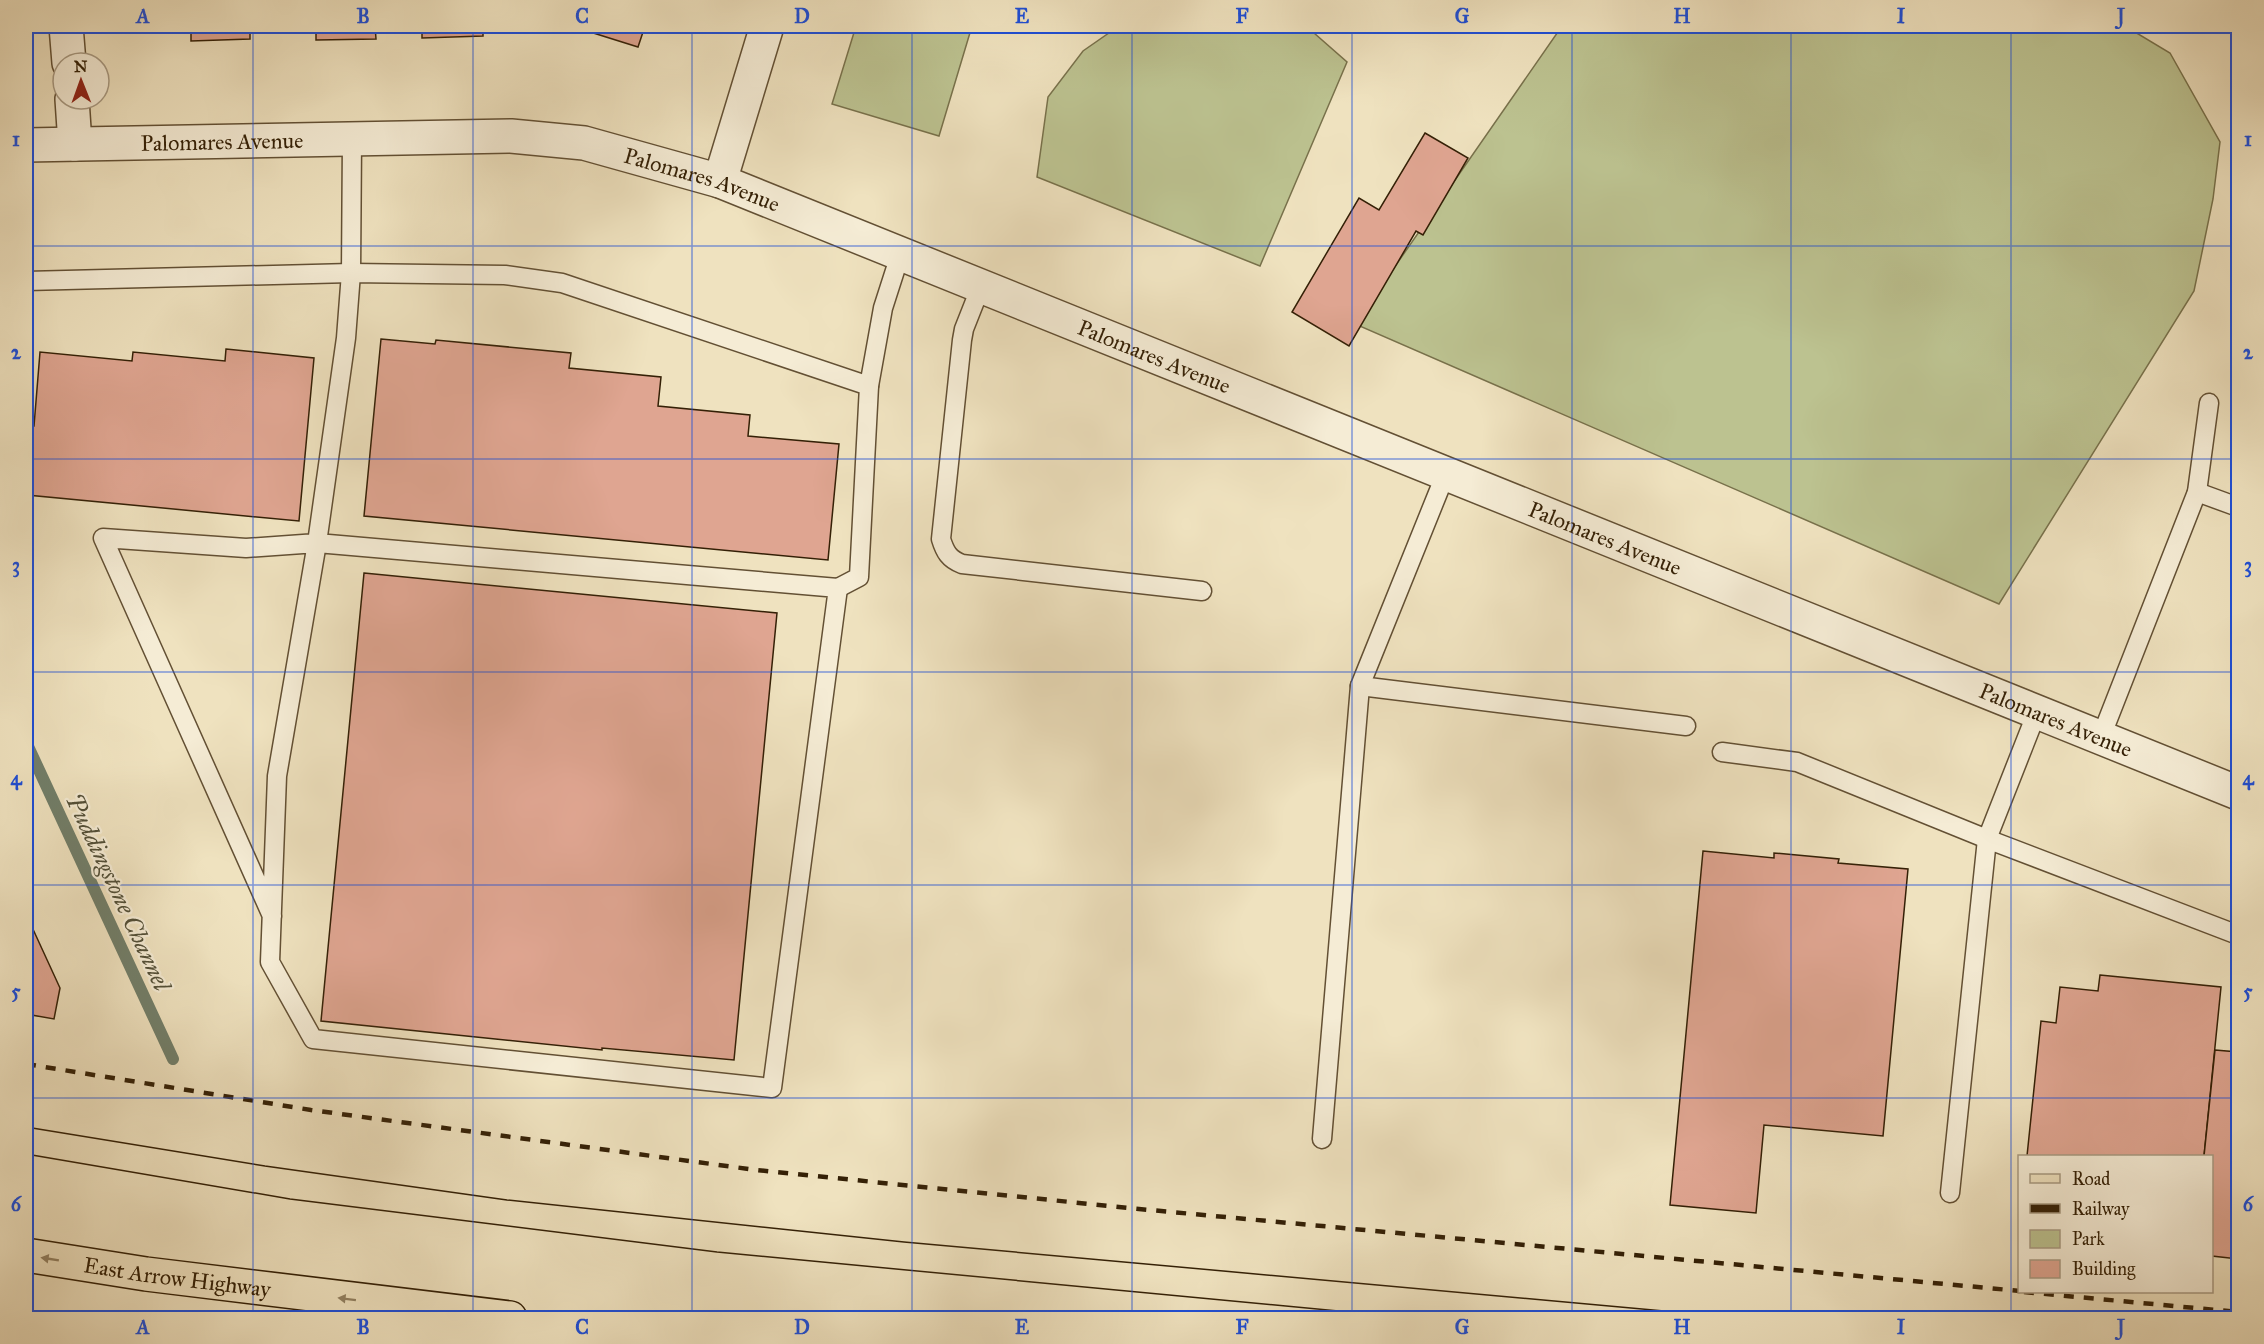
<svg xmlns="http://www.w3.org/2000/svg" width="2264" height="1344" font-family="'IM FELL Great Primer',serif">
	<rect width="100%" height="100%" fill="#efe2bf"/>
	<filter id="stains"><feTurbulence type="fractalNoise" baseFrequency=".00333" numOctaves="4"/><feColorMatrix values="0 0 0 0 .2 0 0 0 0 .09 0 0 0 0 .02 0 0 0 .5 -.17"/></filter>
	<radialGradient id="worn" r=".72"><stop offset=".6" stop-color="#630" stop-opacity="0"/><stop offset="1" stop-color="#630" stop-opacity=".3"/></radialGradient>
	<!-- green -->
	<g fill="#bcc290" stroke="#78714b" stroke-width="1.5">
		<polygon points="856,26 972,26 939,136 832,104"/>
		<polygon points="1119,26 1306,26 1347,62 1260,266 1037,177 1048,97 1083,51"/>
		<polygon points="1562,26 2125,26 2170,53 2220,142 2213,199 2194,291 1999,604 1355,324"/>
	</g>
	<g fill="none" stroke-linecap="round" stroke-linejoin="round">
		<!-- stream -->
		<polyline stroke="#727f6a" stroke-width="12" points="26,742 173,1059"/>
	</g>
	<!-- building -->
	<g fill="#dfa591" stroke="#342006" stroke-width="1.5">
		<polygon points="191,26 250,26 250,39 191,41"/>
		<polygon points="316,26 375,26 376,39 316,40"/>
		<polygon points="422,26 483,26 483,36 422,38"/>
		<polygon points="571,26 645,26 638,47"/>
		<polygon points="652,26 668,26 666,30"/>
		<polygon points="1425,133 1468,158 1423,235 1416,231 1349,346 1292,312 1359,198 1379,210"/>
		<polygon points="381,339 435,344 436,340 571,353 569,368 661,377 658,406 750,415 748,436 839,444 828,560 364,516"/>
		<polygon points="226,349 314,358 299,521 27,495 29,475 26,474 26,426 34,426 40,352 132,361 133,352 225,361"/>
		<polygon points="364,573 777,613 734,1060 602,1048 602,1050 321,1021"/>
		<polygon points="1703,851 1774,858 1774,853 1839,859 1838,863 1908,869 1883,1136 1764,1125 1756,1213 1670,1205"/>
		<polygon points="26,914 60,988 54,1019 26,1014"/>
		<polygon points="2100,975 2221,987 2204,1156 2027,1156 2041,1021 2056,1023 2060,987 2098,991"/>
		<polygon points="2215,1050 2238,1052 2238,1259 2212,1256 2212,1156 2204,1156"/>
	</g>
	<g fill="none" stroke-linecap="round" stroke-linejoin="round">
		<defs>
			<g id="service">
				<polyline points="26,281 351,273 505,275 562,283 869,386 859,577 838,588"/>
				<path d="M981 286 964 329 962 340 941 539C945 552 949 559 962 564L1202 591"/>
				<polyline points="869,386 883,308 900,255"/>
				<polyline points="2197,492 2238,507"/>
				<polyline points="1360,686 1686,726"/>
				<polyline points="2101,737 2197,492 2209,403"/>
				<polyline points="1722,752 1797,762 1987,839 2037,712"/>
				<polyline points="272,916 103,538 246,548 317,543 838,588 772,1088 313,1039 270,962 277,776 317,543 346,338 351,273 352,139"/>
				<polyline points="1322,1139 1360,686 1446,473"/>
				<polyline points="1950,1193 1987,839 2238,935"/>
			</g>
			<g id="minor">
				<polyline points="66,26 69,63"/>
				<polyline points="72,99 75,144"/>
			</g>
			<g id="tertiary">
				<path id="s1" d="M26 145 511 136 584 143 720 181 2238 793"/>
				<polyline points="720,181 767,26"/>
			</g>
			<g id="primary">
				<path id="s2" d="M26 1255 146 1274 510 1318"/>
			</g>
		</defs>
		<!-- service casing -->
		<use href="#service" stroke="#635034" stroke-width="21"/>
		<!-- minor casing -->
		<use href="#minor" stroke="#635034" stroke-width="36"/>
		<!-- tertiary casing -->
		<use href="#tertiary" stroke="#635034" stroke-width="36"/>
		<!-- primary casing -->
		<use href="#primary" stroke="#342006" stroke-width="36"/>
		<!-- service -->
		<use href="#service" stroke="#f5ecd5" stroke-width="18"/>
		<!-- minor -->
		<use href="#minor" stroke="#f5ecd5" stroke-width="33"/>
		<!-- tertiary -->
		<use href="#tertiary" stroke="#f5ecd5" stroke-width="33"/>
		<!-- primary -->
		<use href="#primary" stroke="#efe2bf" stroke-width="33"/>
		<!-- tram -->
		<g stroke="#342006" stroke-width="1.5">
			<polyline points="26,1127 265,1166 507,1200 904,1242 1741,1318"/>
			<polyline points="26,1154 290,1199 717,1252 1412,1318"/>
		</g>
		<!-- rail -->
		<g stroke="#342006" stroke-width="4.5" stroke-dasharray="10 10" stroke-linecap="butt">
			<polyline points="26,1064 311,1110 756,1170 1139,1209 2020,1291"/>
			<polyline points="2024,1292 2238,1312"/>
		</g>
	</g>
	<!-- one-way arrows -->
	<defs><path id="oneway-solid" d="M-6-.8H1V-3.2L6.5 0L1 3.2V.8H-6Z" transform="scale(1.5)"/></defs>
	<g fill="#928162">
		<use href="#oneway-solid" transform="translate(50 1259) rotate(-171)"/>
		<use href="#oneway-solid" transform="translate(347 1299) rotate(-173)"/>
	</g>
	<!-- grid -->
	<path fill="none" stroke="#1d4ed8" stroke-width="1.5" stroke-opacity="0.55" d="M253 26V1318M473 26V1318M692 26V1318M912 26V1318M1132 26V1318M1352 26V1318M1572 26V1318M1791 26V1318M2011 26V1318M26 246H2238M26 459H2238M26 672H2238M26 885H2238M26 1098H2238"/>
	<g text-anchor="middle" stroke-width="4.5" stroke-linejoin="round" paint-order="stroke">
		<!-- street labels -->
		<g font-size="22" fill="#342006" stroke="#f5ecd5">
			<text dy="8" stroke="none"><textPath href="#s1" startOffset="196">Palomares Avenue</textPath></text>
			<text dy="8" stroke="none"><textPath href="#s1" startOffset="682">Palomares Avenue</textPath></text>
			<text dy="8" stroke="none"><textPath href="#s1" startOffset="1168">Palomares Avenue</textPath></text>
			<text dy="8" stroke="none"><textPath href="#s1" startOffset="1654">Palomares Avenue</textPath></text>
			<text dy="8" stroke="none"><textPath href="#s1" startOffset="2140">Palomares Avenue</textPath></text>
			<text dy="8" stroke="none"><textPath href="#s2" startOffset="153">East Arrow Highway</textPath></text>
		</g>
		<!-- water labels -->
		<g font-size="24" font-style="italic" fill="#535038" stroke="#f5ecd5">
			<text transform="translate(118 892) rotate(65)" y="8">Puddingstone Channel</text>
		</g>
	</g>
	<!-- margin -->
	<rect width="2264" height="1344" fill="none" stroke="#efe2bf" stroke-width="66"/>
	<!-- legend -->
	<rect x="2018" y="1155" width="195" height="138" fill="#f5ecd5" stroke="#a89a82" stroke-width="1.5"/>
	<rect x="2030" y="1174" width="30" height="9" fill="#efe2bf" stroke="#a89a82" stroke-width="1.5"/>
	<text x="2072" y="1185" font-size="18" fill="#342006">Road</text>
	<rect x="2030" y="1204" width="30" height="9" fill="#342006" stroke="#a89a82" stroke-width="1.5"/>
	<text x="2072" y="1215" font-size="18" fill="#342006">Railway</text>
	<rect x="2030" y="1230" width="30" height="18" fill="#bcc290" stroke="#a89a82" stroke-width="1.5"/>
	<text x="2072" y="1245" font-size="18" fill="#342006">Park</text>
	<rect x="2030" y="1260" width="30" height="18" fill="#dfa591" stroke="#a89a82" stroke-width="1.5"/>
	<text x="2072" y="1275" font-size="18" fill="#342006">Building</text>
	<!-- north arrow -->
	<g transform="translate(81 81) rotate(359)"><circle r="28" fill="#f5ecd5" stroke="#a89a82" stroke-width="1.5"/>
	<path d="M0-4.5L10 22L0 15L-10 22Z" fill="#8f2418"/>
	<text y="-9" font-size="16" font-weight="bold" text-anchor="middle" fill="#342006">N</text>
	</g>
	<rect x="33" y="33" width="2198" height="1278" fill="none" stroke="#1d4ed8" stroke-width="2"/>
	<g font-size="20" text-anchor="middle" font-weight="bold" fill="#1d4ed8">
		<text x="143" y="23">A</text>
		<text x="363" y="23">B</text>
		<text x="582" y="23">C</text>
		<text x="802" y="23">D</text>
		<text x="1022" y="23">E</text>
		<text x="1242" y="23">F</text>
		<text x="1462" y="23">G</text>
		<text x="1682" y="23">H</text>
		<text x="1901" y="23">I</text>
		<text x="2121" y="23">J</text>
		<text x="16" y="146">1</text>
		<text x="2248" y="146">1</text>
		<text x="16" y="359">2</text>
		<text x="2248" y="359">2</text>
		<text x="16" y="572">3</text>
		<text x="2248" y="572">3</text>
		<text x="16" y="785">4</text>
		<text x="2248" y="785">4</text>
		<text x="16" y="998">5</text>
		<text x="2248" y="998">5</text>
		<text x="16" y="1211">6</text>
		<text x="2248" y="1211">6</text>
		<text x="143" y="1334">A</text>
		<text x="363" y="1334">B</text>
		<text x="582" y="1334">C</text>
		<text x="802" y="1334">D</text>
		<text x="1022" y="1334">E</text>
		<text x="1242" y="1334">F</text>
		<text x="1462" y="1334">G</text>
		<text x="1682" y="1334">H</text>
		<text x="1901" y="1334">I</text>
		<text x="2121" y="1334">J</text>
	</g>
	<rect width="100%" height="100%" filter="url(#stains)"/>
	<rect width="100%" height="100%" fill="url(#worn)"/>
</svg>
